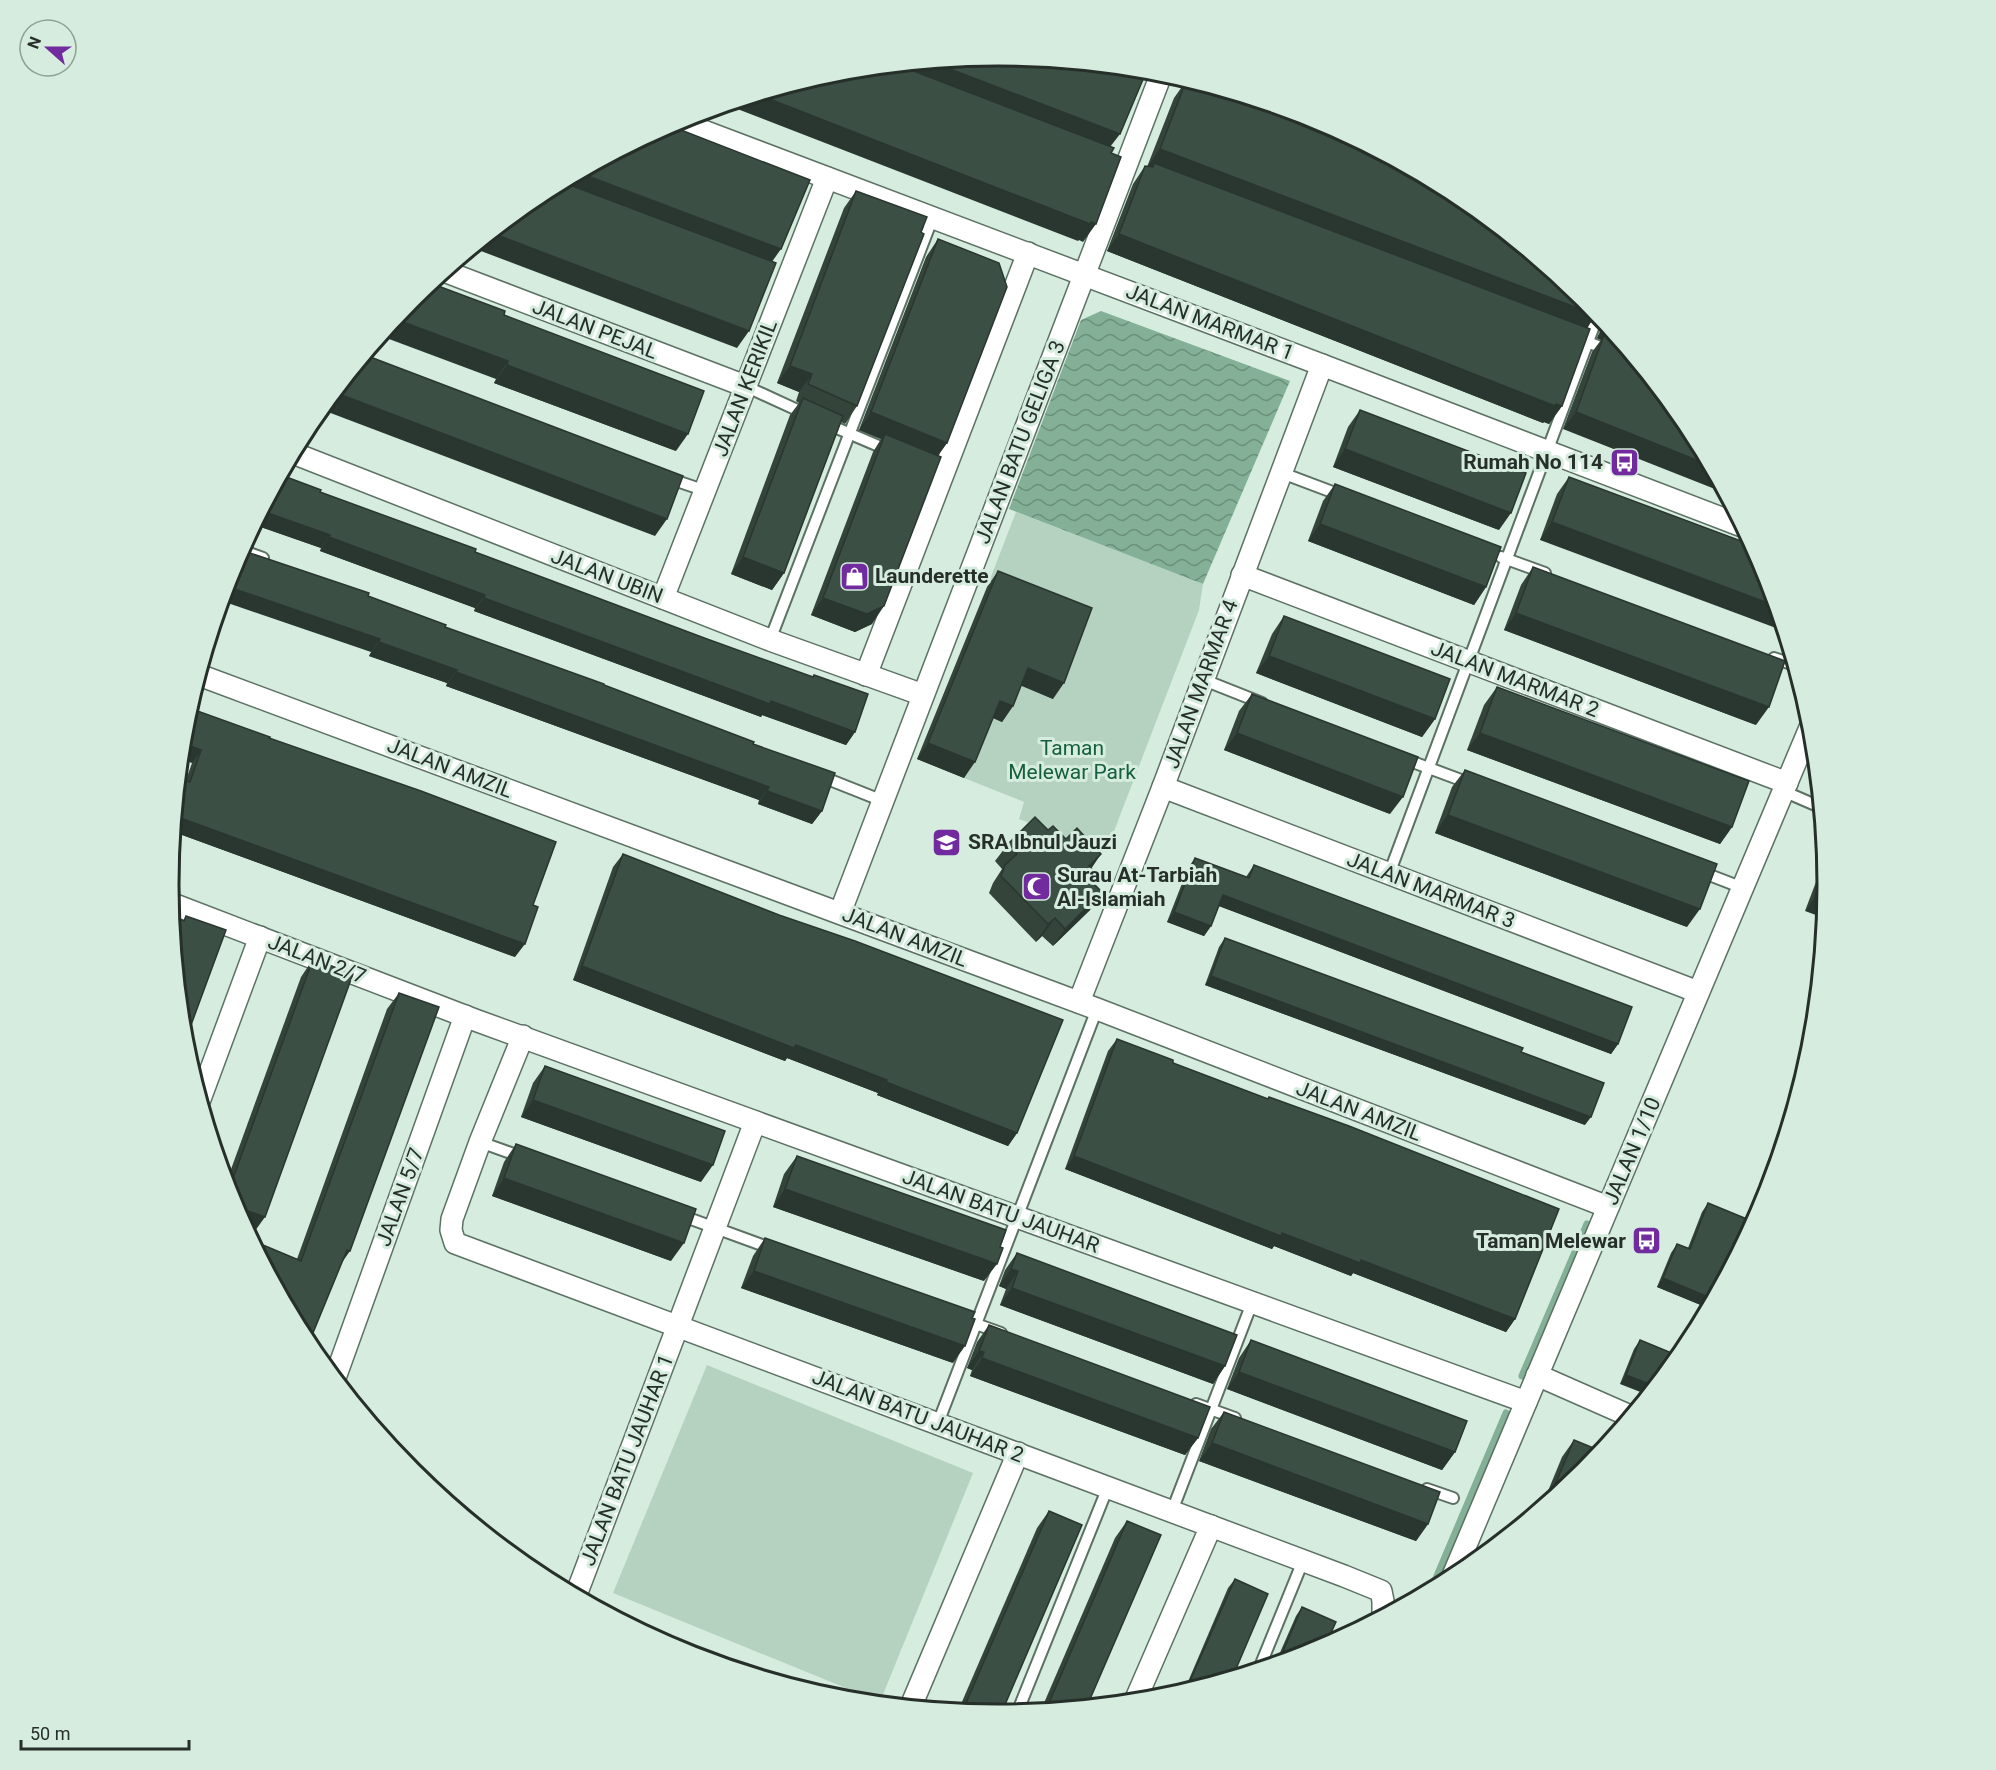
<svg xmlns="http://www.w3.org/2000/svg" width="1996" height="1770" font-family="Roboto,sans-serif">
	<defs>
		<pattern id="water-waves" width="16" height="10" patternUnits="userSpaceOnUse" patternTransform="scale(1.5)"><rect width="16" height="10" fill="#83b096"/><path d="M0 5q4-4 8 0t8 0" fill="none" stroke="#6b907a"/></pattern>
	</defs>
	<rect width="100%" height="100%" fill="#d5ecde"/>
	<!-- park -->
	<g fill="#b5d2c1">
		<polygon points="1016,512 1203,584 1199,610 1106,852 1019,819 1024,802 964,778 989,716 1002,721 1017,684 1053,698 1080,623 987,587"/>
		<polygon points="707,1365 973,1473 880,1702 613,1593"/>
	</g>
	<!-- water -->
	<polygon fill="url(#water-waves)" points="1101,311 1290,381 1203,584 1009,509 1081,320"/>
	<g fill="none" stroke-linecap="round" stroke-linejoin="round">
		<!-- stream -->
		<g stroke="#83b096" stroke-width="7">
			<polyline points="1522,1376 1587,1224"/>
			<polyline points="1431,1590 1506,1413"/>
		</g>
		<defs>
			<g id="lane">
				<polyline points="1572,336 1608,350"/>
				<polyline points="745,386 806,414"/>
				<polyline points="825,423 888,450"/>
				<polyline points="1282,473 1343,496"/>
				<polyline points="668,478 706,491"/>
				<polyline points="241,550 263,558"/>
				<polyline points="1501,557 1545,573"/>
				<polyline points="770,640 933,217"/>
				<polyline points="1774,658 1794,665"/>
				<polyline points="1204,680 1262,703"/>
				<polyline points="1402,758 1469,783"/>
				<polyline points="820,776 883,801"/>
				<polyline points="1783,791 1820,807"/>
				<polyline points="1699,871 1743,888"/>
				<polyline points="1389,874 1598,315"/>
				<polyline points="480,1142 522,1157"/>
				<polyline points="680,1215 773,1249"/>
				<polyline points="962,1319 1001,1333"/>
				<polyline points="1196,1404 1235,1418"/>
				<polyline points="938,1423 1097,1009"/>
				<polyline points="1427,1489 1453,1498"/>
				<polyline points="1172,1511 1252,1303"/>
				<polyline points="1259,1669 1303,1561"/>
				<polyline points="1017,1713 1108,1487"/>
			</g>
			<g id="street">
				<polyline points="1281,108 1334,128"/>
				<polyline points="677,121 1322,365 1742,526"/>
				<polyline points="444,271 745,386"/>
				<polyline points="293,453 770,640 923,695"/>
				<polyline points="1242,575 1787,783"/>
				<polyline points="663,598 827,178"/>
				<polyline points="199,675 1097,1009 1608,1207"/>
				<polyline points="866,675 1028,253"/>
				<polyline points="1163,787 1698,992"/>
				<polyline points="170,903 475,1020 1526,1402"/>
				<polyline points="840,913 1162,72"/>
				<polyline points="1079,1002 1163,787 1322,365"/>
				<polyline points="523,1036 480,1142 452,1219 451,1230 455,1243 1344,1576 1381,1591 1383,1601 1383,1615"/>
				<polyline points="200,1099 260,937"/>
				<polyline points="1537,1375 1630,1416"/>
				<polyline points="335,1378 465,1016"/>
				<polyline points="1452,1578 1812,723"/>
				<polyline points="576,1595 755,1122"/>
				<polyline points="1135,1701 1211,1526"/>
				<polyline points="911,1706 1018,1453"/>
			</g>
		</defs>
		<!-- lane casing -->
		<use href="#lane" stroke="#5c7164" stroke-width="14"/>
		<!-- street casing -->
		<use href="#street" stroke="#5c7164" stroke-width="24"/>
		<!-- lane -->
		<use href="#lane" stroke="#fff" stroke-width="10"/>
		<!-- street -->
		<use href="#street" stroke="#fff" stroke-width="21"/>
	</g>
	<!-- wall -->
	<g fill="#34443a">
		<polygon points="1186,81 1596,315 1587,328 1562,406 1549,424 1544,422 1543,423 1107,251 1133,184 1145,166 1147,167 1174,98"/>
		<polygon points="856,191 857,406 845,424 841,422 784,573 772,590 731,574 790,415 799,403 796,401 799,392 777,383 844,208"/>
		<polygon points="938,239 947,443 938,455 872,624 855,632 811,615 873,452 881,439 859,430 926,257"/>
		<polygon points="504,315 676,451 494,383 496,379"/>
		<polygon points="1604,322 1688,424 1563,429 1592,352 1601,340 1597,338"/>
		<polygon points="1360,410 1499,530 1333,467 1348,427"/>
		<polygon points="281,475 320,492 475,552 707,639 812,677 814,675 855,732 846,745 762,715 761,717 474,611 475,608 320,551 321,548 255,525"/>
		<polygon points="1569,477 1752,545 1540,540 1557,494"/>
		<polygon points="1335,484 1486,587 1474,605 1308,541 1323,501"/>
		<polygon points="1533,567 1756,725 1504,630 1521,585"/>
		<polygon points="998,571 1053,699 1021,685 1013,706 1002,722 993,718 964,778 917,759 987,587"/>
		<polygon points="368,596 445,627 604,685 753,744 822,811 812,824 758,804 759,800 446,686 447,683 369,656 371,652"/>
		<polygon points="1284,616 1435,719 1422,737 1256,673 1272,634"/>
		<polygon points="1497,687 1732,827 1720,844 1467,750 1484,705"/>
		<polygon points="1252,694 1390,814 1224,750 1239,711"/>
		<polygon points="189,708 269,738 515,957 174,832 179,778 186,780 192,763"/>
		<polygon points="1465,770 1687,927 1435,833 1452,787"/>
		<polygon points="1048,830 1092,868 1090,910 1053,946 1042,936 1036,942 989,893 993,883 1002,869 995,861 1008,844"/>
		<polygon points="623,854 1017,1133 1008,1146 877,1095 878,1093 787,1058 785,1061 573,980 613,867"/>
		<polygon points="1195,858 1246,877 1254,865 1618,1044 1611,1054 1219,906 1211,926 1204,936 1167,922 1188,868"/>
		<polygon points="1825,858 1827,885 1805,911"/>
		<polygon points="1225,938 1521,1052 1585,1125 1205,985 1219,947"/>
		<polygon points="313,959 252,1235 248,1233 232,1202 226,1183 301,977"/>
		<polygon points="399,993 341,1264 308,1345 258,1252 263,1245 297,1259 387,1009"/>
		<polygon points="1117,1039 1173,1063 1268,1099 1269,1097 1515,1319 1506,1332 1353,1273 1351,1276 1274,1246 1272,1249 1065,1169 1108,1051"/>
		<polygon points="545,1066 701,1182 521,1117 533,1083"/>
		<polygon points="516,1144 671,1261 492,1196 504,1162"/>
		<polygon points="797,1156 984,1281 773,1207 784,1174"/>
		<polygon points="1708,1203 1754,1222 1708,1308 1657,1287 1671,1253 1677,1244 1688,1248 1702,1212"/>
		<polygon points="765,1238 953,1363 741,1288 753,1256"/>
		<polygon points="1017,1253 1225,1366 1213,1384 1000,1305 1006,1289 999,1286 1005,1270"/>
		<polygon points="989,1325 1198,1438 1185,1455 970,1376 972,1370 967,1368 977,1342"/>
		<polygon points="1251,1340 1455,1452 1442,1470 1227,1389 1239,1358"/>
		<polygon points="1640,1340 1679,1356 1620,1384 1634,1349"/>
		<polygon points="1224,1412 1428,1524 1416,1541 1199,1461 1211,1429"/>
		<polygon points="1574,1440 1584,1472 1541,1508 1562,1457"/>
		<polygon points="1049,1511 998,1714 958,1711 1037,1528"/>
		<polygon points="1127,1521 1087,1706 1041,1710 1115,1538"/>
		<polygon points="1235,1579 1233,1676 1184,1691 1228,1588"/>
		<polygon points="1302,1607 1315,1651 1275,1664 1296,1616"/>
	</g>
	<!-- shaded-wall -->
	<g fill="#2a3730">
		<polygon points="932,62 1120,134 1107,151 885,67"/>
		<polygon points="759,95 1091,222 1096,224 1083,242 1079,240 1078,241 727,105"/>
		<polygon points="1160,149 1596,315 1583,333 1154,163 1151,168 1147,167"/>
		<polygon points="580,173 781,249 769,266 555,186"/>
		<polygon points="492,233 749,331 737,348 473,248"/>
		<polygon points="1119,234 1562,406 1549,424 1544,422 1543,423 1107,251"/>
		<polygon points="395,319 508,361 496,379 381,336"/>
		<polygon points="1606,325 1626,349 1604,335 1601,340 1597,338"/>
		<polygon points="507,365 688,434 676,451 494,383"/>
		<polygon points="790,366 812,374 799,392 777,383"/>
		<polygon points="334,392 667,519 655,536 320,409"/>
		<polygon points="871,412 947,443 935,460 885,434 881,439 859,430"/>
		<polygon points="1576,412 1709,465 1725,493 1563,429"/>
		<polygon points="1345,449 1511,513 1499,530 1333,467"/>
		<polygon points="262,511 330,535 321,548 255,525"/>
		<polygon points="1552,522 1776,606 1784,631 1540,540"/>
		<polygon points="1320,524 1486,587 1474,605 1308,541"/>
		<polygon points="329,537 485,595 475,608 320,551"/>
		<polygon points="743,557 784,573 772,590 731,574"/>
		<polygon points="226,586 380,639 371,652 222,601"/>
		<polygon points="484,598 771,701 855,732 846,745 762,715 761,717 474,611"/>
		<polygon points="823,598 884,606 872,624 855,632 811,615"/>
		<polygon points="1516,613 1769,707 1756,725 1504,630"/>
		<polygon points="379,642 457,670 447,683 369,656"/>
		<polygon points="1269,656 1435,719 1422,737 1256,673"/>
		<polygon points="1028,668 1064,683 1053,699 1017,684"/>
		<polygon points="456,672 769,787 759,800 446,686"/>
		<polygon points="1000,701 1013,706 1002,722 989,716"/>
		<polygon points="1237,733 1403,797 1390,814 1224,750"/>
		<polygon points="1480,733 1732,827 1720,844 1467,750"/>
		<polygon points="182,743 201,750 192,763 181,759"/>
		<polygon points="928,743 975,762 964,778 917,759"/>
		<polygon points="767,791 822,811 812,824 758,804"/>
		<polygon points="1448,815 1700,909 1687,927 1435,833"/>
		<polygon points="175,816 525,944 515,957 174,832"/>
		<polygon points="1101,854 1089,872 1089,866"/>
		<polygon points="1102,892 1090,910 1053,946 1065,929"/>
		<polygon points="1223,895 1618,1044 1611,1054 1216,905"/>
		<polygon points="1815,897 1826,901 1824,918 1805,911"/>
		<polygon points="1174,912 1211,926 1204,936 1167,922"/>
		<polygon points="1055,918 1042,936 1036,942 1048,924"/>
		<polygon points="582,966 796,1045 887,1080 878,1093 787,1058 785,1061 573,980"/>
		<polygon points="1211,976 1591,1117 1585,1125 1205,985"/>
		<polygon points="886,1082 1017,1133 1008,1146 877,1095"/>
		<polygon points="533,1100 713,1165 701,1182 521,1117"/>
		<polygon points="1074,1156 1282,1233 1361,1260 1515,1319 1506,1332 1353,1273 1351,1276 1274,1246 1272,1249 1065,1169"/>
		<polygon points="504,1178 684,1243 671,1261 492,1196"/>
		<polygon points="785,1189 997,1264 984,1281 773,1207"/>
		<polygon points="234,1206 265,1217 252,1235 248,1233"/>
		<polygon points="347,1250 350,1251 338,1268"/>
		<polygon points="1011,1269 1018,1271 1006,1289 999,1286"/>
		<polygon points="754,1271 965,1346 953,1363 741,1288"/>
		<polygon points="1663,1278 1713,1299 1708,1308 1657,1287"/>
		<polygon points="1012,1288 1225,1366 1213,1384 1000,1305"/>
		<polygon points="979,1351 984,1352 972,1370 967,1368"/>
		<polygon points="982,1358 1198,1438 1185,1455 970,1376"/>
		<polygon points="1239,1372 1455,1452 1442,1470 1227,1389"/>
		<polygon points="1626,1375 1655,1386 1648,1395 1620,1384"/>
		<polygon points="1212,1443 1428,1524 1416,1541 1199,1461"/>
		<polygon points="966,1703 992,1714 960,1711"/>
	</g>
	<!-- building -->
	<g fill="#3c4f44" stroke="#2a3730" stroke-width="1.5">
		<polygon points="998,56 1147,70 1120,134 932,62"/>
		<polygon points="898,65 1114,148 1111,153 1121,157 1096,224 1091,222 1090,224 759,95 837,71"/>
		<polygon points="1186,81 1384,155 1459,195 1585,299 1597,313 1596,315 1160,149"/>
		<polygon points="668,125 810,180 781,249 580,173"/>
		<polygon points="1154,163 1590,329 1562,406 1556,404 1555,406 1119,234 1145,166 1153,167"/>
		<polygon points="562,182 776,263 749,331 492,233 537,195"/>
		<polygon points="856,191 927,217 921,232 924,234 857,406 808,384 812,374 790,366"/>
		<polygon points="938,239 999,263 1007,287 947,443 871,412"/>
		<polygon points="430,283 505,311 504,315 704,391 688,434 507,365 508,361 395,319 412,298"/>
		<polygon points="1604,335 1619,340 1688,424 1709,465 1576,412"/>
		<polygon points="365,355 683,476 667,519 334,392"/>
		<polygon points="803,398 843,416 784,573 743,557"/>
		<polygon points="1360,410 1526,473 1511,513 1345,449"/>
		<polygon points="885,434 941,457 884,606 867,614 823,598"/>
		<polygon points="281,475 321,490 320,492 476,549 475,552 707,639 813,677 814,675 868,694 855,732 771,701 770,704 716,684 484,598 485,595 329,537 330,535 262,511"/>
		<polygon points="1569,477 1752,545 1764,568 1776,606 1552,522"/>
		<polygon points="1335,484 1501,547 1486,587 1320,524"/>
		<polygon points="241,550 369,593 368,596 446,625 445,627 604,684 604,685 754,742 753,744 835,773 822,811 767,791 769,787 456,672 457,670 379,642 380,639 226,586 232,567"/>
		<polygon points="1533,567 1785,661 1769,707 1516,613"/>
		<polygon points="998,571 1092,608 1064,683 1028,668 1013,706 1000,701 975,762 928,743"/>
		<polygon points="1284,616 1450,679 1435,719 1269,656"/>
		<polygon points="1497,687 1749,781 1732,827 1480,733"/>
		<polygon points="1252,694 1418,757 1403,797 1237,733"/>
		<polygon points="190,704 189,708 270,737 269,738 421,791 556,842 533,905 538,907 525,944 175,816 179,778 190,782 201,750 182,743 185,723"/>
		<polygon points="1465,770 1717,864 1700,909 1448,815"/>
		<polygon points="1035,817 1048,830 1053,826 1066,839 1077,828 1101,854 1089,866 1097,874 1090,880 1102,892 1065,929 1055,918 1048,924 1001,876 1005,865 1017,854 1008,844"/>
		<polygon points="623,854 779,915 855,941 1063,1020 1017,1133 886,1082 887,1080 796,1045 794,1048 582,966"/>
		<polygon points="1195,858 1249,878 1254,865 1632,1007 1618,1044 1223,895 1211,926 1174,912"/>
		<polygon points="1826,867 1827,885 1826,901 1815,897"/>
		<polygon points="172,916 184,921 186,916 226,930 184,1044"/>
		<polygon points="1225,938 1523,1048 1521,1052 1604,1083 1591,1117 1211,976"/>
		<polygon points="313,959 353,974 265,1217 234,1206 228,1192"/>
		<polygon points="399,993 439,1007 350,1251 347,1250 308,1345 259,1254 263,1245 301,1261"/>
		<polygon points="1117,1039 1173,1060 1173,1063 1268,1099 1269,1097 1349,1126 1559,1209 1515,1319 1361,1260 1360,1263 1282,1233 1281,1236 1074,1156"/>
		<polygon points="545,1066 725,1131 713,1165 533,1100"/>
		<polygon points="516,1144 696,1209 684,1243 504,1178"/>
		<polygon points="797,1156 1006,1230 1000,1247 1003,1248 997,1264 785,1189"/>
		<polygon points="1708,1203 1754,1222 1713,1299 1663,1278 1677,1244 1690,1249"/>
		<polygon points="765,1238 975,1312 972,1318 975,1319 965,1346 754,1271"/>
		<polygon points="1017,1253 1237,1335 1225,1366 1012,1288 1018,1271 1011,1269"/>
		<polygon points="989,1325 1210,1407 1198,1438 982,1358 984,1352 979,1351"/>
		<polygon points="1251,1340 1467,1421 1455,1452 1239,1372"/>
		<polygon points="1640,1340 1679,1356 1655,1386 1626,1375"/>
		<polygon points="1224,1412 1440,1492 1428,1524 1212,1443"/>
		<polygon points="1574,1440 1601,1451 1584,1472 1548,1501"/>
		<polygon points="1049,1511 1082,1525 1001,1714 992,1714 966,1703"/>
		<polygon points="1127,1521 1161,1535 1087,1706 1046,1710"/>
		<polygon points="1235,1579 1268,1594 1233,1676 1186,1690"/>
		<polygon points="1302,1607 1336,1622 1325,1646 1315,1651 1278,1663"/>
	</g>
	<!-- icons -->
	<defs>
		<symbol id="bus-square" viewBox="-11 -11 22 22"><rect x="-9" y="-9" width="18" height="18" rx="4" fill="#722b9f" stroke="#d5ecde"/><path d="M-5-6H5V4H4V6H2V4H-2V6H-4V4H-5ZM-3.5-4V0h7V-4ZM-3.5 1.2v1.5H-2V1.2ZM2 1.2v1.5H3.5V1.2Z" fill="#fff"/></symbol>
		<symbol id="shop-square" viewBox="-11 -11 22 22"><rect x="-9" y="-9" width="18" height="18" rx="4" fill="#722b9f" stroke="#d5ecde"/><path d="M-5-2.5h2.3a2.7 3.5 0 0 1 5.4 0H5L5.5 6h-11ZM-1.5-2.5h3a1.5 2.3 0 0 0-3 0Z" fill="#fff"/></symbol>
		<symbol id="school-square" viewBox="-11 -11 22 22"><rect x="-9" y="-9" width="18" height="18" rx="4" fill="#722b9f" stroke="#d5ecde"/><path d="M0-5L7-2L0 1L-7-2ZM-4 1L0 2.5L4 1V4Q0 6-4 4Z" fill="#fff"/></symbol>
		<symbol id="mosque-square" viewBox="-11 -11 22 22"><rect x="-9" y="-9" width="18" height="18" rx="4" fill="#722b9f" stroke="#d5ecde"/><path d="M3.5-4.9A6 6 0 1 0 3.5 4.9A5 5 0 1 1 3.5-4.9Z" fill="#fff"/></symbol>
	</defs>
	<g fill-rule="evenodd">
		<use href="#bus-square" x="1608" y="446" width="33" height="33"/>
		<use href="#shop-square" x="838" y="560" width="33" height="33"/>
		<use href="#school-square" x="930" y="826" width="33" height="33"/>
		<use href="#mosque-square" x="1020" y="870" width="33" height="33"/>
		<use href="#bus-square" x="1630" y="1224" width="33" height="33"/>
	</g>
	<g text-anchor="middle" stroke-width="6" stroke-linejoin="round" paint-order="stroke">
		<!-- street labels -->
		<g font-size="21" fill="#262f29" stroke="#d5ecde">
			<text transform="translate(1210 322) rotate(21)" y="7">JALAN MARMAR 1</text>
			<text transform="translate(595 329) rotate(21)" y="7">JALAN PEJAL</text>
			<text transform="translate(745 388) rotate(-69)" y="7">JALAN KERIKIL</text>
			<text transform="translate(1020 442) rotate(-69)" y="7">JALAN BATU GELIGA 3</text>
			<text transform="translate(607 576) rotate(21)" y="7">JALAN UBIN</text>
			<text transform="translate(1515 679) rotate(21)" y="7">JALAN MARMAR 2</text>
			<text transform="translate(1201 684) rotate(-70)" y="7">JALAN MARMAR 4</text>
			<text transform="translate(450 768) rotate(21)" y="7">JALAN AMZIL</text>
			<text transform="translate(1431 890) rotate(21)" y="7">JALAN MARMAR 3</text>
			<text transform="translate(905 937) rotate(21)" y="7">JALAN AMZIL</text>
			<text transform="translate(317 959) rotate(21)" y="7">JALAN 2/7</text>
			<text transform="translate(1359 1111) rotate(21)" y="7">JALAN AMZIL</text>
			<text transform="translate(1632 1151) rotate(-67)" y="7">JALAN 1/10</text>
			<text transform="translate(400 1197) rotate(-70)" y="7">JALAN 5/7</text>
			<text transform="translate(1001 1211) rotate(20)" y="7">JALAN BATU JAUHAR</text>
			<text transform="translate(918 1416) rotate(21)" y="7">JALAN BATU JAUHAR 2</text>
			<text transform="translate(627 1460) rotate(-69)" y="7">JALAN BATU JAUHAR 1</text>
		</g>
		<!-- poi labels -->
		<g font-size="21" font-weight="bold" fill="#262f29" stroke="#d5ecde" text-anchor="start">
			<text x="1603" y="469" text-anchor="end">Rumah No 114</text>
			<text x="875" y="583">Launderette</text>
			<text x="968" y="849">SRA Ibnul Jauzi</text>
			<text x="1057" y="882">Surau At-Tarbiah<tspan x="1057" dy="24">Al-Islamiah</tspan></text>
			<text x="1626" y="1248" text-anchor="end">Taman Melewar</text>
		</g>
		<!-- park labels -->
		<g font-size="21" fill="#155f3e" stroke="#d5ecde">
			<text x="1072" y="755">Taman<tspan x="1072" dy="24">Melewar Park</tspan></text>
		</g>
	</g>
	<!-- crop -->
	<path d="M0 0H1996V1770H0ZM179 885a819 819 0 1 1 1638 0a819 819 0 1 1-1638 0Z" fill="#d5ecde" fill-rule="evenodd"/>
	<path fill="none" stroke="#262f29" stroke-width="3" d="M179 885a819 819 0 1 1 1638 0a819 819 0 1 1-1638 0Z"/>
	<!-- north arrow -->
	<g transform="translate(48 48) rotate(291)"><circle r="28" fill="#d5ecde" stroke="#8fa096" stroke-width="1.5"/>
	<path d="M0-4.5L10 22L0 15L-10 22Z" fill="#722b9f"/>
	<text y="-9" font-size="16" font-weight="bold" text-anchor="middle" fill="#262f29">N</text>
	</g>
	<!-- scale -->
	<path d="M21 1740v9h168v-9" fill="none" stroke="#262f29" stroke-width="3"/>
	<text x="30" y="1740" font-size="18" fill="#262f29" stroke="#d5ecde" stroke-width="4.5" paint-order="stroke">50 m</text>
</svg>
